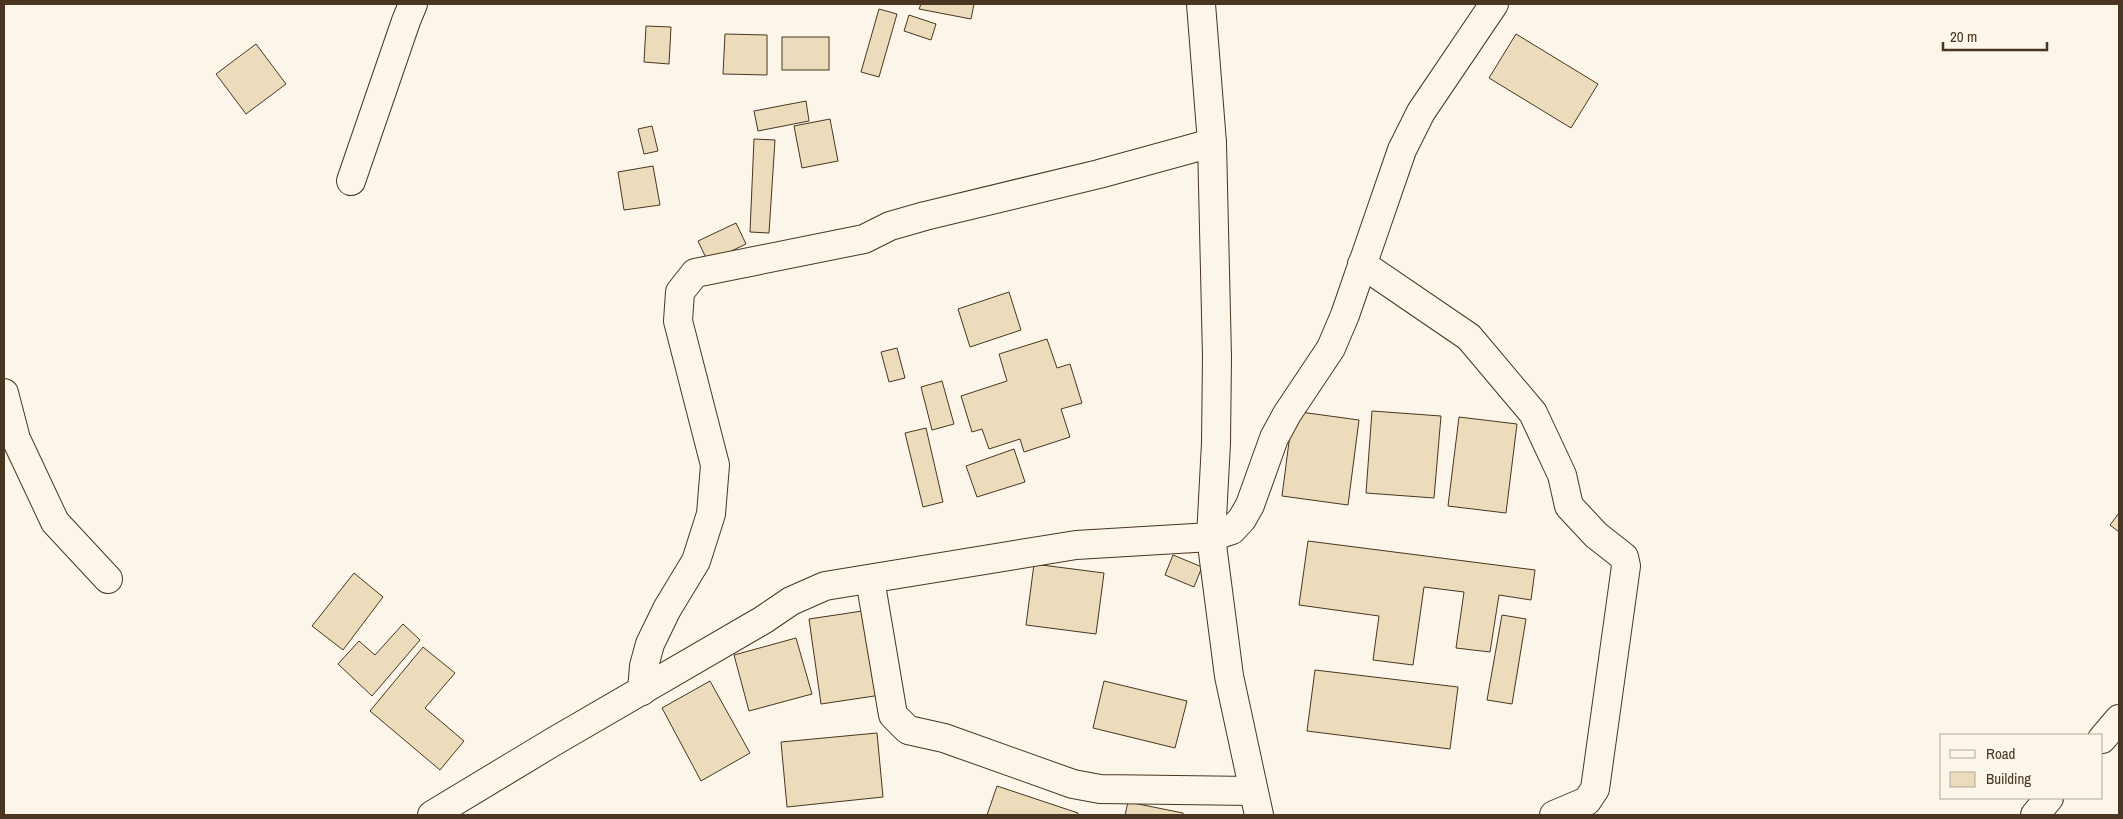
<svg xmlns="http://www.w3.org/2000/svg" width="2123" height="819" font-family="'Archivo Narrow',sans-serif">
	<rect width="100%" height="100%" fill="#fbf6e9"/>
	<!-- building -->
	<g fill="#ecdcbc" stroke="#4a3520">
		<polygon points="921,4 974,4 971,19 919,9"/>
		<polygon points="879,9 897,14 879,77 861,72"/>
		<polygon points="909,15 936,24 931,40 904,31"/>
		<polygon points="646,26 671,27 669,64 644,62"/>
		<polygon points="725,34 767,35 767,75 723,74"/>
		<polygon points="1516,34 1598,84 1571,128 1489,78"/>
		<rect x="782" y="37" width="47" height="33"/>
		<polygon points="256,44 286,84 246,114 216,74"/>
		<polygon points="806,101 809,121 758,131 754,111"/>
		<polygon points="830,119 838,161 802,168 794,126"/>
		<polygon points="652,126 658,151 644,154 638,129"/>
		<polygon points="754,139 775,140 769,233 750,232"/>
		<polygon points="653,166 660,205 624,210 618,172"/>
		<polygon points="736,223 746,244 708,262 698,241"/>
		<polygon points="1009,292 1021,330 970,347 958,309"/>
		<polygon points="1047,339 1057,368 1070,364 1082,403 1061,409 1070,437 1024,452 1020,439 989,449 982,429 972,432 961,396 1007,381 999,354"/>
		<polygon points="897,348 905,378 889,382 881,352"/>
		<polygon points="942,381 954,424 932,430 921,387"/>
		<polygon points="1293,411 1359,420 1348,505 1282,496"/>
		<polygon points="1372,411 1441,416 1434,498 1366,493"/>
		<polygon points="1459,417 1517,424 1506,513 1448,506"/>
		<polygon points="926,428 943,502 923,507 905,433"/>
		<polygon points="1014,449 1025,482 977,497 966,466"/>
		<polygon points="2119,513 2119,532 2110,525"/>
		<polygon points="1308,541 1535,570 1531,600 1499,595 1490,652 1456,648 1464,592 1424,587 1413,665 1373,660 1379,616 1299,605"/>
		<polygon points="1173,555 1202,567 1194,587 1165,575"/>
		<polygon points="1034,564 1104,573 1096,634 1026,625"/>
		<polygon points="354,573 383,597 343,650 312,626"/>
		<polygon points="869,610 881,695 821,704 809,619"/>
		<polygon points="1502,615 1526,619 1512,704 1487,700"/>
		<polygon points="403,624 420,640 372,696 338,664 359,641 375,655"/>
		<polygon points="796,638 812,694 749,711 734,655"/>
		<polygon points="423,647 455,673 425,708 464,741 440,770 370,711"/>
		<polygon points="1315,670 1458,687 1450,749 1307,731"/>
		<polygon points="710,681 750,753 701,781 662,708"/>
		<polygon points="1104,681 1187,701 1175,748 1093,728"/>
		<polygon points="877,733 883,797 787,807 781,742"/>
		<polygon points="997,786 1078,813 1077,815 987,815"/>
		<polygon points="1128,802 1183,813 1183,815 1125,815"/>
	</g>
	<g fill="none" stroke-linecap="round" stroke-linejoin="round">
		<defs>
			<g id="street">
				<polyline points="1201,4 1212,143 1217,357 1216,443 1211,537 1229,676 1259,815"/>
				<polyline points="351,181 406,21 413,4"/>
				<polyline points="1362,264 1469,337 1533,413 1562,475 1569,506 1596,535 1624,557 1626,566 1595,789 1587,801 1554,815"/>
				<polyline points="4,393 16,439 55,522 108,579"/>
				<polyline points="870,579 893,715 908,730 944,738 1073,784 1100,789 1253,791"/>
				<polyline points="642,691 644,666 650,644 667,609 696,561 711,514 715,465 678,321 680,292 695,273 864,239 890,226 925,216 1099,174 1212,143"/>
				<polyline points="2102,739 2119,719"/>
				<polyline points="432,815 553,742 763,620 791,601 825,586 1076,545 1211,537 1232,530 1242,519 1250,505 1274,438 1287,414 1331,348 1345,315 1402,150 1421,112 1494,4"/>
				<polyline points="2035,815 2049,798"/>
			</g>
		</defs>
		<!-- street casing -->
		<use href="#street" stroke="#4a3520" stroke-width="30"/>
		<!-- street -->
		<use href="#street" stroke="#fbf6e9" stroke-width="28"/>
	</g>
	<!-- border -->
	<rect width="2123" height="819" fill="none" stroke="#4a3520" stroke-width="10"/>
	<!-- legend -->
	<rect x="1940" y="734" width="162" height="65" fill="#fbf6e9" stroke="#b4a999"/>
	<rect x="1950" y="750" width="25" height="8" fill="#fbf6e9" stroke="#b4a999"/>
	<text x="1986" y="759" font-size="15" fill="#4a3520">Road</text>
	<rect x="1950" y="772" width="25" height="15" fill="#ecdcbc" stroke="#b4a999"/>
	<text x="1986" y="784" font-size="15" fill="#4a3520">Building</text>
	<!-- scale -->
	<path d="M1943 42v8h104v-8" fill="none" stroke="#4a3520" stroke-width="2.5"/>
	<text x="1950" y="42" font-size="15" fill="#4a3520" stroke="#fbf6e9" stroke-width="4" paint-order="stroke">20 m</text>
</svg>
